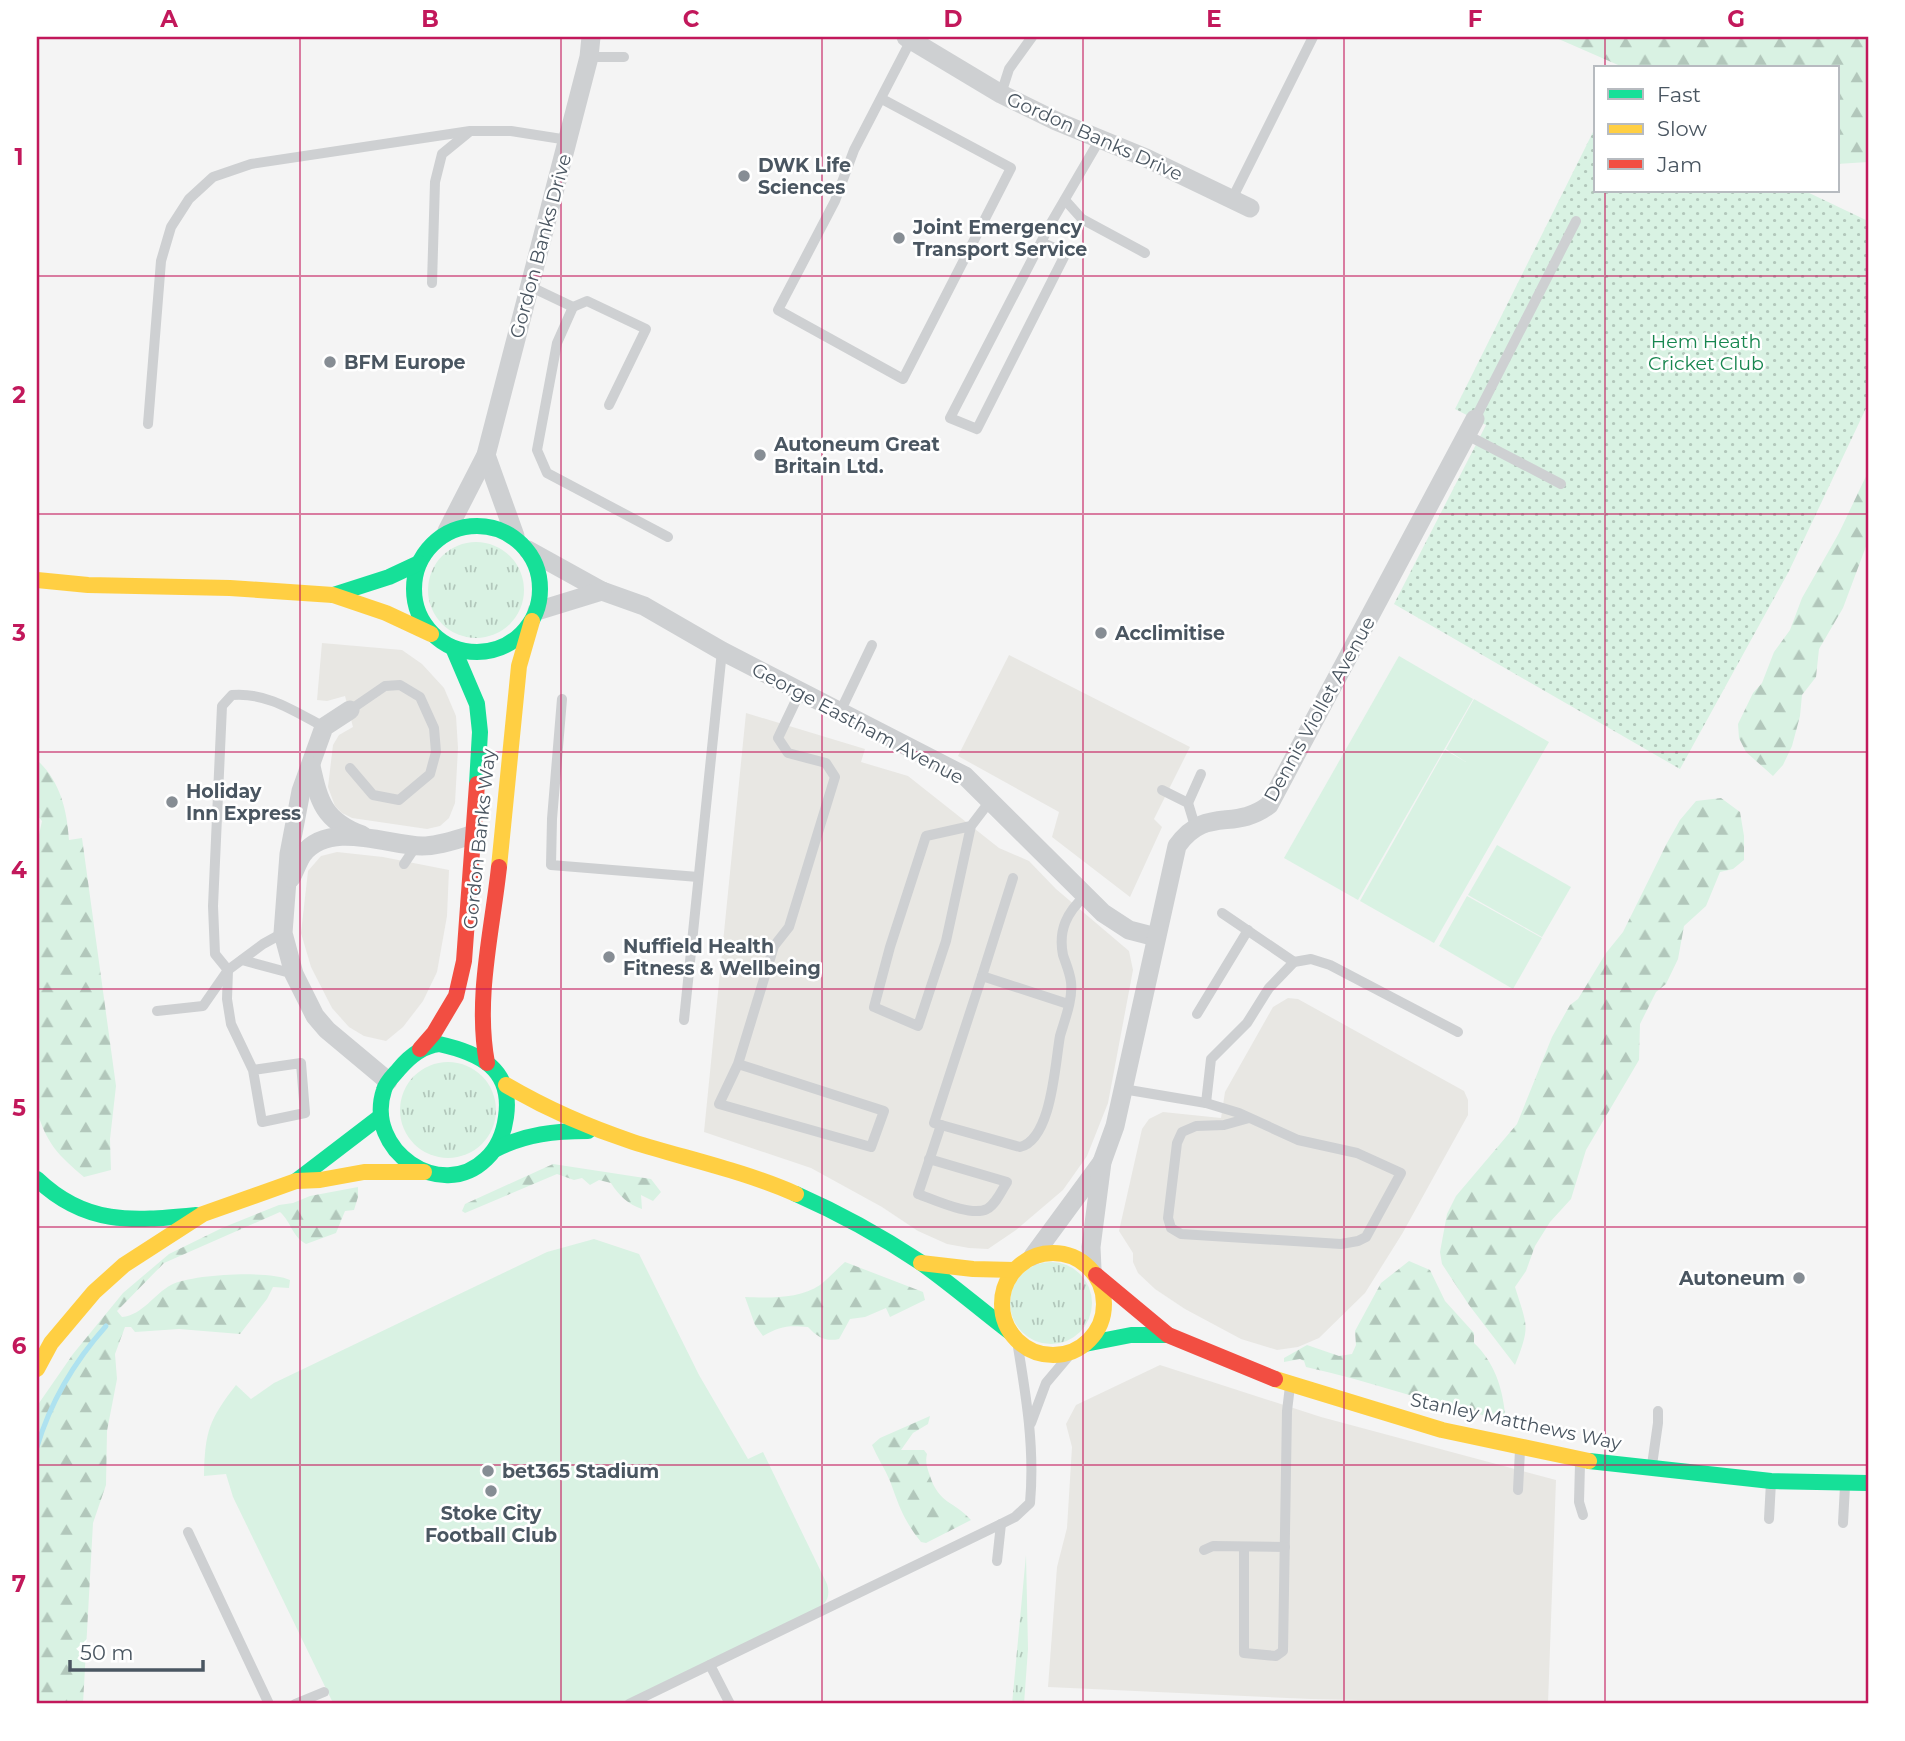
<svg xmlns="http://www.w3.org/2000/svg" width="1905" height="1741" font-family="Montserrat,sans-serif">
	<defs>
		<pattern id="grass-tufts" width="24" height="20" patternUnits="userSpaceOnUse" patternTransform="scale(1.75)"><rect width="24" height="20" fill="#d9f2e3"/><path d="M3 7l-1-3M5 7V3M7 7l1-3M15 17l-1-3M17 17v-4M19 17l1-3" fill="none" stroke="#b2c7bb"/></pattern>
		<pattern id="forest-firs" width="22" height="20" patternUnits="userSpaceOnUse" patternTransform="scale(1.75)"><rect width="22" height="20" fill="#d9f2e3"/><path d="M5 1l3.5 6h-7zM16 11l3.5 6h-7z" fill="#b2c7bb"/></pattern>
		<pattern id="park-dots" width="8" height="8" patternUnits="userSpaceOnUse" patternTransform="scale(1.75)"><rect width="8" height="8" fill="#d9f2e3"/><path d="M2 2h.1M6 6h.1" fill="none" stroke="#b2c7bb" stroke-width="1.8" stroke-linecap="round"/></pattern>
	</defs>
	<rect width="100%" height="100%" fill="#f4f4f4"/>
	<!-- commercial -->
	<g fill="#e8e7e3">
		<polygon points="322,643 402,650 422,664 444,688 456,716 458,748 455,803 449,818 440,826 427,829 352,818 342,813 335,806 328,787 333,745 339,735 353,727 345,696 327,701 317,700"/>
		<polygon points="1009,655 1190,747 1154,819 1162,827 1130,897 1052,837 1059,812 958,756"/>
		<polygon points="746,713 865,749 861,762 908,776 999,848 1029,861 1056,889 1129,951 1133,970 1108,1103 1087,1156 1063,1190 1016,1230 988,1249 969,1248 947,1244 918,1231 882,1207 811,1168 704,1132"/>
		<polygon points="337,852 383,857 449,870 447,916 437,972 423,1001 403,1027 386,1041 364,1036 349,1027 332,1008 311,967 301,933 308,871 321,856"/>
		<polygon points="1288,998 1298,999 1464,1091 1468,1100 1468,1115 1402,1234 1365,1293 1319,1338 1298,1347 1277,1350 1241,1339 1185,1309 1155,1289 1138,1273 1133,1262 1133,1253 1119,1231 1142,1129 1149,1119 1163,1112 1221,1118 1225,1092 1273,1007"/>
		<polygon points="1160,1365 1321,1417 1556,1480 1548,1704 1311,1699 1048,1687 1057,1567 1067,1528 1072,1447 1066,1424 1076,1405"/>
	</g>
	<!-- grass -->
	<g fill="url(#grass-tufts)">
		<circle cx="476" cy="590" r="48"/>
		<circle cx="448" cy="1110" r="48"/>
		<circle cx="1051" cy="1303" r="41"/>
		<polygon points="1026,1555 1028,1649 1024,1704 1012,1704"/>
	</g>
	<!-- forest -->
	<g fill="url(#forest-firs)">
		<polygon points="1554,37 1868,37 1868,162 1837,164 1837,68 1625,68"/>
		<polygon points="1868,472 1868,541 1843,608 1819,649 1816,677 1802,695 1800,716 1792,746 1783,765 1773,776 1746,752 1739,738 1738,724 1753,693 1762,683 1774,652 1790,630 1802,598 1839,533"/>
		<path d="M37 760C60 781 67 809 69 840L82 838 116 1086 110 1139 111 1170 84 1177C58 1155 47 1144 37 1111V844L42 821 37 815 39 800Z"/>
		<path d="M1721 798 1740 812 1744 836V860L1733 869 1720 872 1706 906 1684 926 1678 959 1666 984 1656 992 1640 1024 1639 1060 1586 1150 1571 1199 1550 1222 1535 1246 1526 1271 1515 1287C1527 1326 1531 1325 1515 1365L1469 1305 1442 1264 1440 1252 1447 1214 1456 1196 1517 1124 1552 1037 1570 1005 1578 999 1606 953 1623 932 1667 843 1680 820 1696 801Z"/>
		<path d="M553 1164 651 1179 661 1192 653 1201 641 1195 642 1209C628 1204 619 1196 611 1183L599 1180 590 1185 582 1178 574 1180 557 1174 465 1213 462 1211 465 1204Z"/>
		<path d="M358 1187V1197L354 1210 345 1211 336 1233 306 1244C291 1235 292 1223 280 1212L164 1263 117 1311 122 1317C143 1315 154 1294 171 1285 192 1274 270 1270 290 1280L289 1288 273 1287 267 1299 240 1334 179 1329 135 1332 131 1327H125L115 1354 117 1379 107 1431 106 1485 93 1523 83 1704H37V1406L73 1354 123 1293 169 1254 222 1228 279 1205 293 1203 310 1196Z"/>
		<path d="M1409 1261 1430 1270 1445 1301 1474 1333V1343C1494 1362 1502 1386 1505 1413L1499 1419C1434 1405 1371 1381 1306 1367L1304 1361 1300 1359 1284 1362V1358L1307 1345 1339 1356 1352 1354 1356 1345 1355 1331 1381 1283Z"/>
		<path d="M845 1262 923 1292 925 1300 890 1317 886 1308 865 1317 850 1319 839 1339C826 1342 817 1337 808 1327 788 1325 780 1326 763 1336L755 1325 745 1297C768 1298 800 1299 820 1285 829 1278 837 1269 845 1262Z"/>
		<path d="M930 1416 928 1424 913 1433 901 1450H924L927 1454C925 1462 927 1468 930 1476 939 1504 954 1501 971 1520L926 1543 921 1542C904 1521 899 1506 890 1481 885 1469 877 1457 872 1445L880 1438Z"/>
	</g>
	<!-- park -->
	<polygon fill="url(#park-dots)" points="1595,128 1595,191 1805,191 1868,221 1868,404 1789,571 1680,769 1394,604 1486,425 1455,409"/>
	<!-- pitch -->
	<g fill="#d9f2e3">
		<polygon points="1399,656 1473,699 1358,900 1284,858"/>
		<polygon points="1474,699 1549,742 1434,943 1360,901 1445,750 1466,762 1446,749"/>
		<polygon points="1497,845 1571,887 1542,937 1468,895"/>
		<polygon points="1467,896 1542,938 1513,989 1439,946"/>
		<path d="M594 1239 639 1254 699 1375 748 1459 763 1452 827 1584C833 1604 818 1608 804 1615L621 1704 333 1703 233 1497 226 1474 204 1476C205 1431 209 1420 236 1385L251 1399 274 1383 547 1252Z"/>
	</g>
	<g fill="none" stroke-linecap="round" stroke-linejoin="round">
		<!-- stream -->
		<path stroke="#aee2f0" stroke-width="5" d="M37 1447C51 1400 74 1362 106 1326"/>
		<!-- lane -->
		<g stroke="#ced0d2" stroke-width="10">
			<polyline points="589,57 624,57"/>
			<polyline points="1001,94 1009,69 1032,37"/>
			<polyline points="882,99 1011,168 903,379 778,310 835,201 854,150 911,40"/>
			<polyline points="1232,199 1313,37"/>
			<polyline points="1065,200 1082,219 1145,253"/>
			<polyline points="1041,242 1066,253 977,429 950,418 1051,223 1100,139"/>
			<polyline points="432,283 435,182 442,154 469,132"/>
			<polyline points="529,286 573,307 557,343 537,450 547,473 668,537"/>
			<polyline points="573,307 587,301 646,329 609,405"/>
			<polyline points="1475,419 1576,221"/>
			<polyline points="148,424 161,261 171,227 189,199 213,177 251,164 470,131 511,131 568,140"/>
			<polyline points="1467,435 1561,484"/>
			<polyline points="562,699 552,819 551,865 698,877"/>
			<polyline points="840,712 872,645"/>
			<polyline points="350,768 373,795 399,800 430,774 436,752 434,728 420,697 400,685 385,686 350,710"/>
			<polyline points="1162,790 1188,803 1195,826"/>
			<polyline points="1188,803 1201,774"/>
			<polyline points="971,826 926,836 890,947 874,1007 918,1026 946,941 971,826 990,801"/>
			<polyline points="404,864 416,846"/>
			<polyline points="1222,913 1294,962"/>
			<polyline points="242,960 294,974"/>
			<polyline points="982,976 1013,878"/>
			<path d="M1068 1004 982 976 934 1123 1020 1147C1052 1139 1055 1063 1060 1036 1065 1019 1073 999 1071 982 1070 973 1066 964 1063 955 1058 930 1067 912 1085 896"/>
			<polyline points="157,1011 203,1006 228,970 263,944 283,933"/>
			<polyline points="1197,1014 1248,930"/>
			<polyline points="684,1020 722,651"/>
			<polyline points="738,1064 884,1111 871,1147 719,1104 738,1064 774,946 789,927 835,777 826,763 788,753 778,738 800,692"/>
			<path d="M253 1070 301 1063 305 1113 262 1122 253 1070 231 1024 227 999 228 970 215 954 213 906 222 706 232 695C266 692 294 711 324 727"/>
			<polyline points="1123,1089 1206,1103 1239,1113 1298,1140 1357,1153 1401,1173 1366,1237 1358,1241 1341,1244 1181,1234 1171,1228 1168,1218 1177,1143 1182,1132 1196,1126 1224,1125 1249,1118"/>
			<polyline points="1206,1103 1211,1059 1247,1023 1269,988 1294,962 1311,959 1330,965 1458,1032"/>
			<path d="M929 1159 1007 1182C1002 1190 996 1204 987 1209 971 1217 935 1200 918 1194L941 1125"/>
			<polyline points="1031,1423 1046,1383 1073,1351"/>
			<polyline points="1580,1464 1579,1502 1583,1515"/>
			<polyline points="1652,1465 1658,1423 1658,1411"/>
			<polyline points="1518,1490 1520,1450"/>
			<polyline points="1769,1519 1771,1482"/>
			<polyline points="1843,1523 1845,1486"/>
			<polyline points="188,1532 269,1704"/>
			<polyline points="1244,1548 1244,1653 1276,1656 1283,1651 1287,1411 1290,1386"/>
			<polyline points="1204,1550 1213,1546 1285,1547"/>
			<polyline points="997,1561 1001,1524"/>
			<polyline points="710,1665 730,1704"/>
			<polyline points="295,1704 324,1692"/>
			<path d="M629 1704 1001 1524 1015 1517 1030 1503C1035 1448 1026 1395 1017 1341"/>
		</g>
		<!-- street -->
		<g stroke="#ced0d2" stroke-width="19">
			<polyline points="906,37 1001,94 1056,121 1146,158 1250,208"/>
			<polyline points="486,455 515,536"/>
			<polyline points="447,531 486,455 589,57 591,37"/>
			<polyline points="528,550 602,591 644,606 722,651 965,776 1103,913 1129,930 1156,937"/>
			<polyline points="537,611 602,591"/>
			<polyline points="350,710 324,727 301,791 289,854 283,933 294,974 315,1016 327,1030 388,1081"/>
			<path d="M311 766C319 802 324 821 362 835"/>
			<path d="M291 878C295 871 298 861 303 854 330 820 387 845 422 846 440 846 457 839 475 834"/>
			<polyline points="1033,1256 1102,1162"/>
			<path d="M1092 1269 1091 1247 1102 1162 1115 1126 1177 846C1206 805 1234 832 1269 805L1475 419"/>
		</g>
		<!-- fast -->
		<g stroke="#16e098" stroke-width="16">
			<circle cx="477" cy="589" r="63"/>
			<polyline points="333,595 389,577 419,563"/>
			<polyline points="454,650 477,704 480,732 477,784"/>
			<path d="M439 1044C480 1053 513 1069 506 1117 504 1132 498 1148 486 1159 441 1203 364 1150 384 1090 386 1082 394 1075 399 1069 410 1056 422 1046 439 1044Z"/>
			<path d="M496 1149C526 1134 555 1131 588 1131"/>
			<path d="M37 1179C86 1226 133 1221 196 1215"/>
			<polyline points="296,1181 381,1116"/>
			<path d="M796 1194C839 1213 881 1236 920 1262 951 1284 980 1309 1010 1332"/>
			<polyline points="1085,1344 1131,1335 1168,1335"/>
			<polyline points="1589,1461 1771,1481 1868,1483"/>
		</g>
		<!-- slow -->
		<g stroke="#ffcf43" stroke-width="16">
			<polyline points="37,580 88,585 230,588 333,595 386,613 431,634"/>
			<polyline points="499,867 519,666 532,621"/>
			<path d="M506 1085C547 1109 588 1127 633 1142 687 1159 744 1171 796 1194"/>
			<circle cx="1053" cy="1304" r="51"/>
			<polyline points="921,1263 973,1269 1014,1270"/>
			<polyline points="37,1369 51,1343 94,1292 124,1265 203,1214 296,1181 320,1180 364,1172 424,1172"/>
			<polyline points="1275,1379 1442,1430 1589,1461"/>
		</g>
		<!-- jam -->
		<g stroke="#f24e42" stroke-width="16">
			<polyline points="420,1049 434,1033 456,996 464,961 477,784"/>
			<path d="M487 1063C475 998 492 932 499 867"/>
			<polyline points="1096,1275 1168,1335 1275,1379"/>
		</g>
	</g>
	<!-- grid -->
	<path fill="none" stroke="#c2185b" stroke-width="2" stroke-opacity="0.55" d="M300 37V1704M561 37V1704M822 37V1704M1083 37V1704M1344 37V1704M1605 37V68M1605 191V1704M37 276H1868M37 514H1868M37 752H1868M37 989H1868M37 1227H1868M37 1465H1868"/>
	<!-- markers -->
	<g fill="#868d94" stroke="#fff" stroke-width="2.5">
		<circle cx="744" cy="176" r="7"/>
		<circle cx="899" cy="238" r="7"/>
		<circle cx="330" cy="362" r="7"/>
		<circle cx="760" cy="455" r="7"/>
		<circle cx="1101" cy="633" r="7"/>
		<circle cx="172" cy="802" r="7"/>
		<circle cx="609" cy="957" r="7"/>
		<circle cx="1799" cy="1278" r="7"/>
		<circle cx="488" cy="1471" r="7"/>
		<circle cx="491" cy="1491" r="7"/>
	</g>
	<g text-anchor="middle" stroke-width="5" stroke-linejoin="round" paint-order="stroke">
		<!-- street labels -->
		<g font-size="19" fill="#4a5661" stroke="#fff">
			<text transform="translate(1095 136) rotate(24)" y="7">Gordon Banks Drive</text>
			<text transform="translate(540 246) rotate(-75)" y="7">Gordon Banks Drive</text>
			<text transform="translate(1319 709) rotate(-61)" y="7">Dennis Viollet Avenue</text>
			<text transform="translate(858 723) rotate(28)" y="7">George Eastham Avenue</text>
			<text transform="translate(479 839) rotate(-84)" y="7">Gordon Banks Way</text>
			<text transform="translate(1516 1421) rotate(12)" y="7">Stanley Matthews Way</text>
		</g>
		<!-- poi labels -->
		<g font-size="19" font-weight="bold" fill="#4a5661" stroke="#fff" text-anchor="start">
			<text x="758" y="172">DWK Life<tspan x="758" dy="22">Sciences</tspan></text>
			<text x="913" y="234">Joint Emergency<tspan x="913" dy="22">Transport Service</tspan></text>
			<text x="344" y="369">BFM Europe</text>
			<text x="774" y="451">Autoneum Great<tspan x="774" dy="22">Britain Ltd.</tspan></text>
			<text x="1115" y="640">Acclimitise</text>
			<text x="186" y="798">Holiday<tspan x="186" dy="22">Inn Express</tspan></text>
			<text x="623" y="953">Nuffield Health<tspan x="623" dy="22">Fitness &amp; Wellbeing</tspan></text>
			<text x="1785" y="1285" text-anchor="end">Autoneum</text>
			<text x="502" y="1478">bet365 Stadium</text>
			<text x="491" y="1520" text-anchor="middle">Stoke City<tspan x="491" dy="22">Football Club</tspan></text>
		</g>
		<!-- park labels -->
		<g font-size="19" fill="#17864f" stroke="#fff">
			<text x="1706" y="348">Hem Heath<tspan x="1706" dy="22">Cricket Club</tspan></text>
		</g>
	</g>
	<!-- border -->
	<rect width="1905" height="1741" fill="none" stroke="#ffffff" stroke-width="77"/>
	<!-- legend -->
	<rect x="1594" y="66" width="245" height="126" fill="#ffffff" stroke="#b7bbc0" stroke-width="2"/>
	<rect x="1608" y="89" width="35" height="10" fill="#16e098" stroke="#b7bbc0" stroke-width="2"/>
	<text x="1657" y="102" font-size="21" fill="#4a5661">Fast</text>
	<rect x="1608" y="124" width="35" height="10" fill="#ffcf43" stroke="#b7bbc0" stroke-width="2"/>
	<text x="1657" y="136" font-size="21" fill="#4a5661">Slow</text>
	<rect x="1608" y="159" width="35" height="10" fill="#f24e42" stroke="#b7bbc0" stroke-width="2"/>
	<text x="1657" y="172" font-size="21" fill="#4a5661">Jam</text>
	<!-- scale -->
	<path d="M70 1660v10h133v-10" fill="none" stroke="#4a5661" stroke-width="3.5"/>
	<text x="80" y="1660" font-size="21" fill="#4a5661" stroke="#ffffff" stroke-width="5" paint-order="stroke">50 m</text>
	<rect x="38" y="38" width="1829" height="1664" fill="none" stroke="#c2185b" stroke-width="2.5"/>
	<g font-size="23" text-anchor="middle" font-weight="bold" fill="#c2185b">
		<text x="169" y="27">A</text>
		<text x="430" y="27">B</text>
		<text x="691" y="27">C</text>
		<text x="953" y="27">D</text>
		<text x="1214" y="27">E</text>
		<text x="1475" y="27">F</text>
		<text x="1736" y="27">G</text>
		<text x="19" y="165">1</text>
		<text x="19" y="403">2</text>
		<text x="19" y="641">3</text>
		<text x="19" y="878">4</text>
		<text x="19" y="1116">5</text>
		<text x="19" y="1354">6</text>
		<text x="19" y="1592">7</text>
	</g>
</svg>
